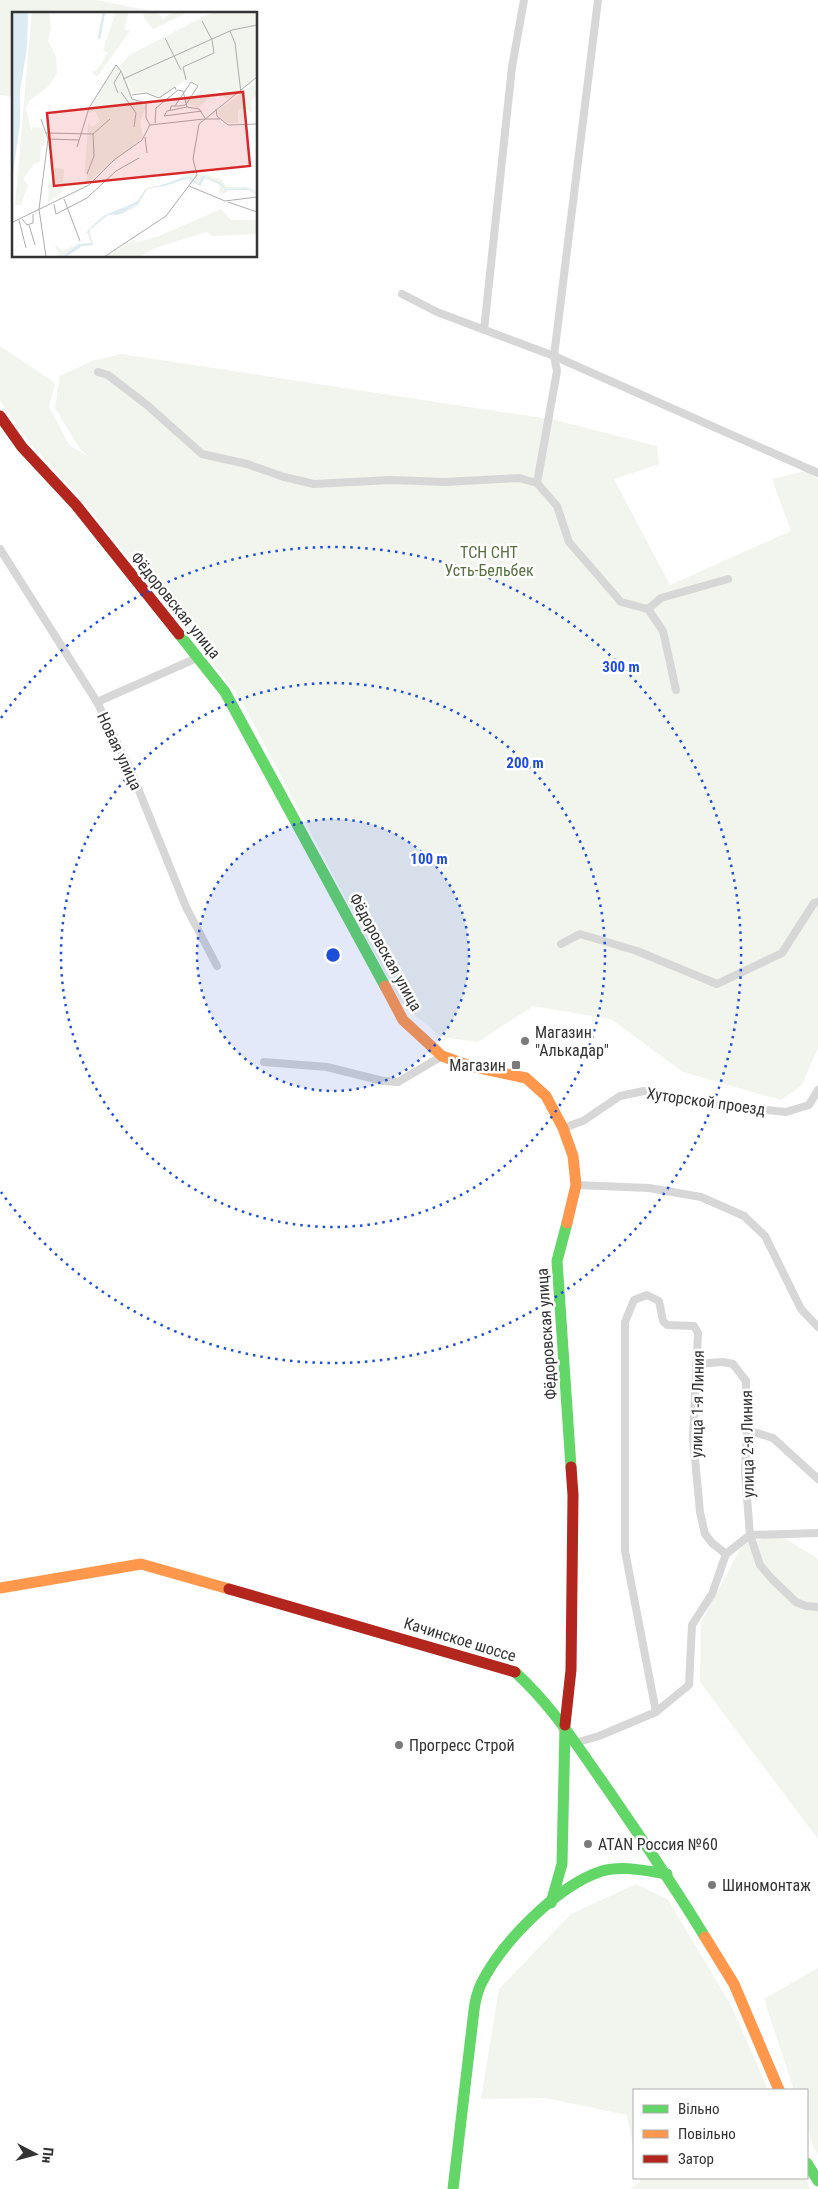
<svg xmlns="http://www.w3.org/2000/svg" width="818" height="2189" font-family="'Roboto Condensed',sans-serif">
	<rect width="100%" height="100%" fill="#fff"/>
	<!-- green -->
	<g fill="#f1f5ed">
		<polygon points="0,0 95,0 167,14 14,14 14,97 0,95"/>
		<polygon points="0,346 55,383 49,407 69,445 89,457 80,449 55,408 60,376 92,361 121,354 555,420 657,446 659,464 614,479 670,585 791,531 772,479 806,471 818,479 818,1048 802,1085 781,1100 683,1072 611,1019 533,1006 478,1042 441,1037 400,1002 239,696 76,493 28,441 0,401"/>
		<polygon points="778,1534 818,1559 818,1839 700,1682 701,1622 743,1544"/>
		<polygon points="636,1884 668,1900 732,2007 768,2090 634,2090 634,2151 627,2115 545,2098 481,2099 499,1989 571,1914"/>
		<path d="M818 1968V2155C805 2132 807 2116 807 2090H794L764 1999Z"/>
		<polygon points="640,2178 805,2178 811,2189 630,2189 640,2182"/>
	</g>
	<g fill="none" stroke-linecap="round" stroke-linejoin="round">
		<!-- street -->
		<g stroke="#d7d7d7" stroke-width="8">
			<polyline points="402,294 437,312 554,356 818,473"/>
			<polyline points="484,330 512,67 524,0"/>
			<polyline points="98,372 108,375 147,405 202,454 247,464 284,477 314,484 391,480 445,482 519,478 537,483 557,506 569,542 621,602 648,609 663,631 676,690"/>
			<polyline points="537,483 557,371 554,356 598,0"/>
			<polyline points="0,549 97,702 131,771 186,907 217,966"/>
			<polyline points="648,609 661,598 728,579"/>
			<polyline points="97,702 197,658"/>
			<polyline points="561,944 580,934 637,951 717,984 782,953 814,903 818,902"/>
			<polyline points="264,1062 327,1067 383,1081 398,1082 442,1056"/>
			<polyline points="563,1128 583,1121 620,1096 644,1091 729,1106 786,1112 809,1105 818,1090"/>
			<polyline points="576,1185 649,1188 701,1197 744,1216 765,1236 801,1309 818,1327"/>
			<polyline points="696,1364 723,1362 733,1364 746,1381 747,1430 745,1472 750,1535 760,1565 772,1579 796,1602 806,1606 818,1607"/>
			<polyline points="747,1430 773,1438 818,1479"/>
			<polyline points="656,1712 625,1551 625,1322 634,1300 647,1295 659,1301 663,1321 667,1325 694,1326 698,1333 693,1437 700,1512 705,1534 712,1543 726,1554"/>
			<polyline points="575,1743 599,1736 656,1712 689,1685 692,1625 712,1594 726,1554 750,1535 818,1533"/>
		</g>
		<!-- fast -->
		<g stroke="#63d668" stroke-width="11">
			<polyline points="179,634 225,692 385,986"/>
			<polyline points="567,1223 557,1261 571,1467"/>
			<path d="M515 1672C552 1706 573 1740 602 1781 638 1833 673 1884 705 1937"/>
			<polyline points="551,1903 562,1864 565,1727"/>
			<polyline points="807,2163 818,2181"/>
			<path d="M453 2189 474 2010C475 2002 477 1993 481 1984 501 1943 558 1885 602 1871 623 1865 646 1871 667 1874"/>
		</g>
		<!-- slow -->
		<g stroke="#ff974d" stroke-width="11">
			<polyline points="385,986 403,1020 442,1056 470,1066 526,1078 546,1096 563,1128 573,1156 576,1185 567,1223"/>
			<polyline points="0,1588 141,1564 229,1589"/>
			<polyline points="705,1937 734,1984 779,2090"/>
		</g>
		<!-- jam -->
		<g stroke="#b3261e" stroke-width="11">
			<polyline points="0,416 22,447 76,505 179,634"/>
			<polyline points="229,1589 515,1672"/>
			<polyline points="565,1725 571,1670 573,1495 571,1467"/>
		</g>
	</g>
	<!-- distance rings -->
	<circle cx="333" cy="955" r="136" fill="#1d4ed8" fill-opacity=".12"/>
	<g fill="none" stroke="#1d4ed8" stroke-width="2.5" stroke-dasharray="2.5 5">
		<circle cx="333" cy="955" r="136"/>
		<circle cx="333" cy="955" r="272"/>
		<path d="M1 718A408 408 0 1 1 1 1192"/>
	</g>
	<!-- markers -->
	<g fill="#7a7a7a" stroke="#fff" stroke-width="2">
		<circle cx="525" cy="1041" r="5"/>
		<rect x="511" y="1060" width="10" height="10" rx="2.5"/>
		<circle cx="399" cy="1745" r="5"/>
		<circle cx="588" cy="1844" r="5"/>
		<circle cx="712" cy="1885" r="5"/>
	</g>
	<g text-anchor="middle" stroke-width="5" stroke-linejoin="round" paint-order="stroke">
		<!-- park labels -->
		<g font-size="16" fill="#56703f" stroke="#fff">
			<text x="489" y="558">ТСН СНТ<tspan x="489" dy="18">Усть-Бельбек</tspan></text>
		</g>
		<!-- street labels -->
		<g font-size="16" fill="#333" stroke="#fff">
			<text transform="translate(176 605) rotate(51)" y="6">Фёдоровская улица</text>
			<text transform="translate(120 751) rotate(65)" y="6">Новая улица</text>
			<text transform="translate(386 952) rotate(61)" y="6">Фёдоровская улица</text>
			<text transform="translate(706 1101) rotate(8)" y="6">Хуторской проезд</text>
			<text transform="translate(546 1334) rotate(-94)" y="6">Фёдоровская улица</text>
			<text transform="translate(697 1404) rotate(-89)" y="6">улица 1-я Линия</text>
			<text transform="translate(747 1444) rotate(-91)" y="6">улица 2-я Линия</text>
			<text transform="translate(460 1639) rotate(17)" y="6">Качинское шоссе</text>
		</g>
		<!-- poi labels -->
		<g font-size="16" fill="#333" stroke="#fff" text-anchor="start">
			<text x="535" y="1038">Магазин<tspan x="535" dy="18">"Алькадар"</tspan></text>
			<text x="506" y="1071" text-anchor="end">Магазин</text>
			<text x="409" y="1751">Прогресс Строй</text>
			<text x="598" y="1850">ATAN Россия №60</text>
			<text x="722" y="1891">Шиномонтаж</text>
		</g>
	</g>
	<!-- overview -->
	<g transform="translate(12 12)">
		<rect width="245" height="245" fill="#fff"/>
		<path d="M20 0H37L39 16 36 29 44 44 45 61 37 74 17 89 14 96 19 119 21 115 30 116 34 126 33 133 29 135 28 150 22 152 11 167 16 173 9 193H3ZM104 0H117L112 17 118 19 85 65 80 60 86 57 96 41 91 38ZM131 0H146L151 8 159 0H176L141 17 132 6ZM201 0H245V64L227 81 214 87 207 77 186 96 172 90 175 85 184 84 188 77 187 73 175 67 148 86 133 80 121 81 108 54 117 43ZM103 54 109 57 120 81 119 86 134 94 128 110 131 125 65 179 76 166 73 160 76 111 80 115 88 109 83 99 78 101 77 98ZM241 72 245 82 239 89 240 101 232 96 226 98V111H216L208 105 205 100ZM42 156 52 157 51 179 36 191 37 170 41 169ZM176 162H191L210 168 214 175H236L245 179V183L235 178 221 177 208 183 207 172 192 167 188 174 173 167 135 178 126 194 110 202 97 203 78 218 81 233 69 235 53 245H45L47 241 42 231 50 239 67 232 79 231 75 220 91 204 109 199 124 190 134 176 154 172ZM209 197 219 208H245V222L200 224 195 220 143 236 128 245H95L122 227 125 230 147 224Z" fill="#f1f5ed"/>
		<path d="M0 0H16L15 35 8 79V112L0 169ZM178 164 187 172 189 165 192 164 209 171 214 177 234 176 238 178H213L209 173 193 165 188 174 177 166 153 174 135 177 126 191 109 202 95 203 78 217 76 221 81 231 80 233 67 234 50 245 67 232 80 231 75 220 80 214 93 203 125 190 133 178Z" fill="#ddebf3"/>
		<path fill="none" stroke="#ddebf3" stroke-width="2.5" d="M87 27 92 0M104 202 126 190M52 245 68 234"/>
		<path fill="none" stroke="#adadad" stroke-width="1" d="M218 19 223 31 229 81M153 26 169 58M109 59 120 87 134 91V106L138 113M111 67 220 18 245 13M174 68 171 55 202 41 200 28 190 9M109 80 124 101 122 115M120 83 134 81 147 86 163 75 164 78M175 95 155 99 152 104 190 99M204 97 205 104 216 113 245 112M158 99 159 94H167L173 93 175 91 186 74 179 70 163 94M29 107 36 127 27 197 34 245M192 107H208M143 111 144 96 166 78 171 79 175 95 187 97 193 106M34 121 81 122M133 125 135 141M36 127 67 128M65 135 77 96 104 53 109 59 102 71 106 81M75 162 82 144 81 122 98 107M177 174 213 189 245 185M52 187 68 229M216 190 245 200M42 192 44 202 75 186 104 159 127 146M10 207 15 213 21 211V202M7 208 14 236M1 210 77 173 102 148 130 128 138 113 192 107M17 213 23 233M92 245 154 204 185 163 181 147 187 112 245 65"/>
		<path fill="#d62828" fill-opacity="0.15" stroke="#d62828" stroke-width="2.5" d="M231 80 238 154 42 174 35 101Z"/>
		<rect width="245" height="245" fill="none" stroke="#333" stroke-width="2.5"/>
	</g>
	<circle cx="333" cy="955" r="8" fill="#1d4ed8" stroke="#fff" stroke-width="2.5"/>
	<g font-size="15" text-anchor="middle" font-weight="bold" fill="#1d4ed8" stroke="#fff" stroke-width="5" stroke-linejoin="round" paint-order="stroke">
		<text x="621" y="672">300 m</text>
		<text x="525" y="768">200 m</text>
		<text x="429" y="864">100 m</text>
	</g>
	<!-- legend -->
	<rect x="633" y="2089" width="175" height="90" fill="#ffffff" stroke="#adadad"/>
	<rect x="643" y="2105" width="25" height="8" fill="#63d668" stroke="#adadad"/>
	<text x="678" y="2114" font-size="15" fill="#333333">Вільно</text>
	<rect x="643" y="2130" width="25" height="8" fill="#ff974d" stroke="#adadad"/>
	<text x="678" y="2139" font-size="15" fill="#333333">Повільно</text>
	<rect x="643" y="2155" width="25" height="8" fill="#b3261e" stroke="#adadad"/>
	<text x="678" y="2164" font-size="15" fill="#333333">Затор</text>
	<!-- north arrow -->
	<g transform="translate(35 2154) rotate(96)" stroke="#ffffff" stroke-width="4" paint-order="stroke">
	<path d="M0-4L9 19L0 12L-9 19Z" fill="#333333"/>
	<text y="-8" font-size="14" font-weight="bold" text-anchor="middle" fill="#333333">Пн</text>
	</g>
</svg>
